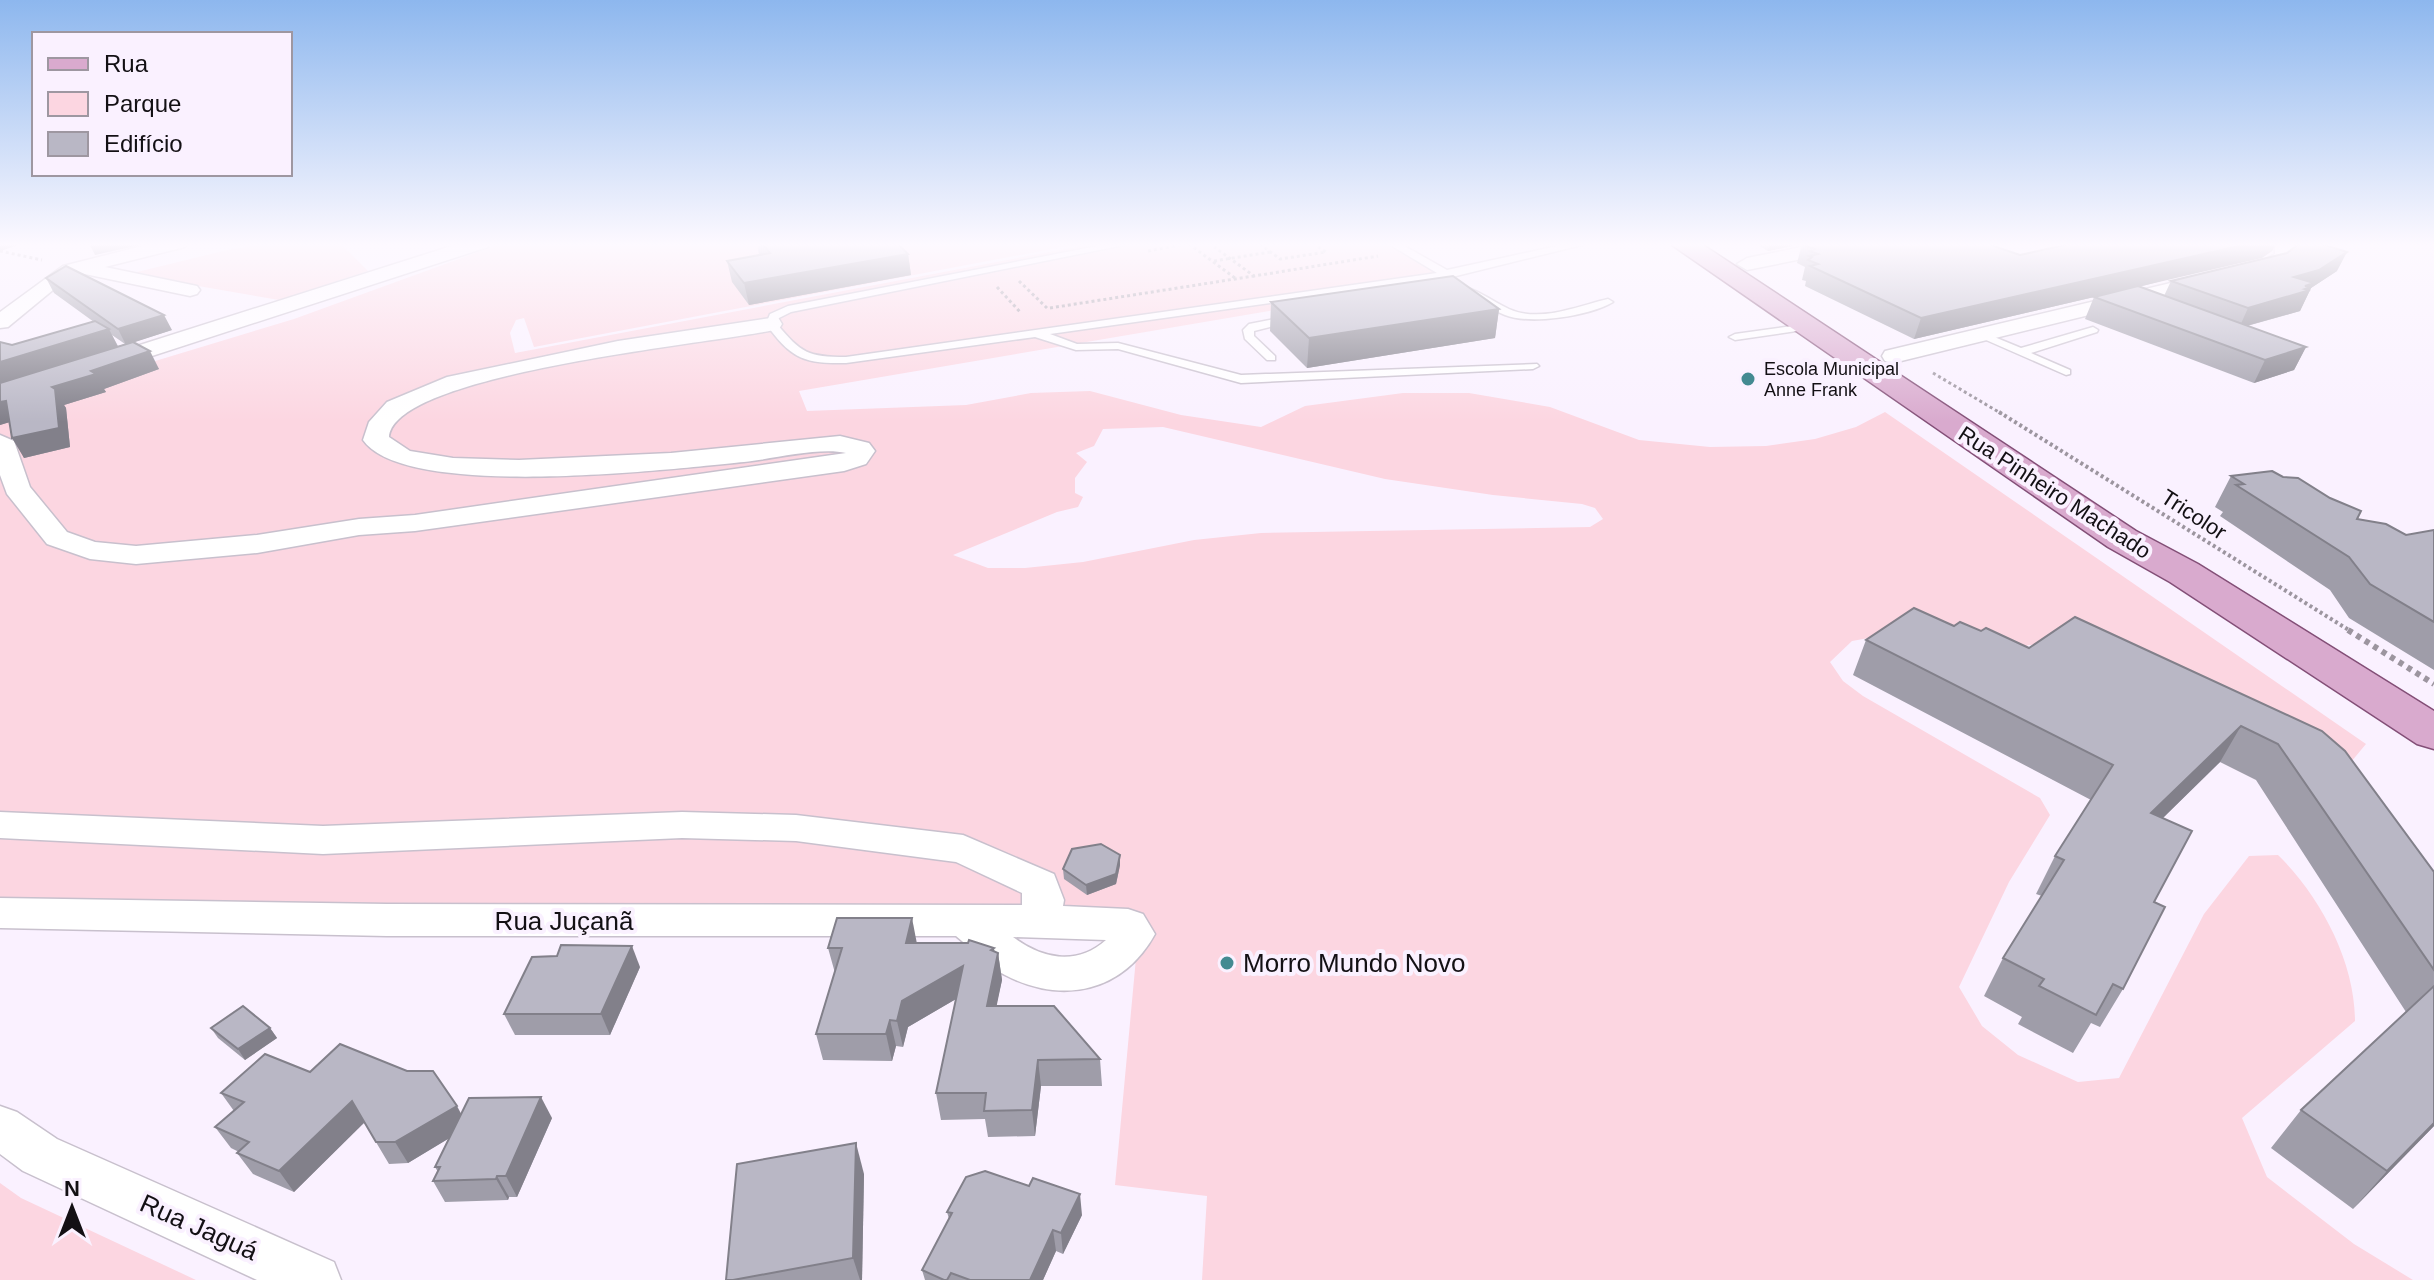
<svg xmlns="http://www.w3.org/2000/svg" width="2434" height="1280" font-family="Arial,sans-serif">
	<rect width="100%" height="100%" fill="#faf1ff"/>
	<!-- green -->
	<g fill="#fcd6e1" fill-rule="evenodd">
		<polygon points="272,243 340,243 368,271 279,300 129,274 227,250"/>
		<path d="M503 243H1083L534 347 524 318 516 320 510 333 515 353 1097 243H1388L1448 278 1446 281 799 391 807 411 966 405 1031 393 1090 391 1181 415 1261 427 1305 406 1403 393H1469L1550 407 1639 440 1710 447 1766 446 1815 439 1856 427 1885 412 2366 744 2351 762 2080 646 2029 645 2003 656 1891 634 1852 641 1830 662 1843 681 1863 696 2040 798 2050 815 2009 882 1959 987 1982 1026 2018 1055 2078 1082 2119 1078 2204 914 2249 856 2278 855C2320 896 2355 961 2355 1021L2242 1118 2267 1177 2354 1244 2413 1280H1202L1207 1196 1115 1185 1136 958 1134 934 0 903V408L294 319ZM1163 427 1385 479 1493 495 1582 504 1595 508 1603 519 1590 527 1261 533 1194 540 1083 562 1025 568H988L953 555 1057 512 1078 507 1083 497 1075 493V478L1087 462 1076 453 1094 446 1103 429Z"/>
		<polygon points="0,1183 21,1198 196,1280 0,1280"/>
	</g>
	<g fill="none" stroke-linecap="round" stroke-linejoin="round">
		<defs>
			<g id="service">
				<path d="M1113 243H1134L791 312 779 318 777 324C801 353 808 357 846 357L1437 273 1387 243H1399L1447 270 1571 243H1590L1448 278 1050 334 1077 344 1118 343 1241 375 1537 364 1539 366 1533 369 1241 383 1118 349 1076 350 1035 337 846 363C803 364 791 358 766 324L770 314 788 306Z"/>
				<path d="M1458 286C1479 289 1491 301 1509 309 1540 323 1578 306 1608 299L1613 302C1590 316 1530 325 1505 315 1486 308 1474 295 1454 291V287Z"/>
				<polygon points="1290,316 1295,319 1294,321 1254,331 1254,336 1275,356 1275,360 1267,360 1245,339 1243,330 1249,324"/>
				<polygon points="1806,324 1810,325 1810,329 1735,340 1729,337 1735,334"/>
				<polygon points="2093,327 2098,330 2097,332 2031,353 2070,370 2070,374 2066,375 1977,336 1987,334 2021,348"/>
			</g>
			<g id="minor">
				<polygon points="154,243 187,243 185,247 105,267 197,286 200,290 197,294 190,296 80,273 59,285 8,327 0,328 0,312 63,266"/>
				<polygon points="461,243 490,243 488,247 115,368 99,368 96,363 99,358"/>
				<polygon points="1822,243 1861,243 1852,249 1747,270 1737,264 1747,258"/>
				<polygon points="2275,243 2294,243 2294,256 2277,269 1893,363 1885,361 1882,356 1885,351 2263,261 2275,254"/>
				<path d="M771 318 779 319 782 324 779 329C719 343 394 372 389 437L410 451 453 458 519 460 671 453 840 436 869 443 875 451 866 464 844 471 415 531 359 535 257 553 136 564 90 559 47 544 7 494 0 475V435L14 441 30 487 67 532 95 542 136 546 257 535 359 519 415 515 846 453C819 447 773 459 744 462 672 469 405 501 363 440L369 422 387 402 447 377 618 341Z"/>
				<path d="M0 812 323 826 682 812 796 815 963 835 1054 874 1064 900 1063 906 1128 909 1143 914 1155 934C1123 992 1063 1005 1005 975 987 966 972 949 956 936H387L0 928V898L387 904 1022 905V893L956 862 796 841 682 838 323 854 0 838ZM1013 937 1106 940C1077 966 1042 959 1013 937Z"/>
				<polygon points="0,1106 17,1112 57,1139 334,1262 341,1280 257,1280 23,1171 0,1154"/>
			</g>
			<polygon id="primary" points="1669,243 1700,243 2136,531 2198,564 2434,711 2434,749 2417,744 2170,582 2108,547"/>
		</defs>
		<!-- service casing -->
		<use href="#service" stroke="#c8c0cd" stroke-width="3"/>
		<!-- minor casing -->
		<use href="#minor" stroke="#c8c0cd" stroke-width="3"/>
		<!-- primary casing -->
		<use href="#primary" stroke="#834f77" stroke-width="3"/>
		<!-- path-far2 -->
		<g stroke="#9c959f" stroke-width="3" stroke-dasharray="3 3" stroke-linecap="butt">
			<polyline points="1209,243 1254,276 1378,256"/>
			<polyline points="1189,244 1235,278"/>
			<polyline points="1260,244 1280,259 1326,252 1313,243"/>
			<polyline points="0,251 42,260"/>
			<polyline points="1148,251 1190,243"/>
			<polyline points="1214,261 1270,252"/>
			<polyline points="1019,281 1047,308"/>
			<polyline points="997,287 1021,313"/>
			<polyline points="1050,308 1254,276"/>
			<polyline points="1933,373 2002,414"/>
		</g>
		<!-- path-far1 -->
		<polyline stroke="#9c959f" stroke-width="4" stroke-dasharray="3 3" stroke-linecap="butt" points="1999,412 2352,632"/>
		<!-- path -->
		<polyline stroke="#9c959f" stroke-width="6" stroke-dasharray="5 5" stroke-linecap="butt" points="2348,630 2434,684"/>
		<!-- service -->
		<use href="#service" fill="#fff" fill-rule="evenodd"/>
		<!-- minor -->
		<use href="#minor" fill="#fff" fill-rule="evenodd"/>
		<!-- primary -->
		<use href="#primary" fill="#d9aace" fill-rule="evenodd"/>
	</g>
	<!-- wall -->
	<g fill="#9f9da9" fill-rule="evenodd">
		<polygon points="757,243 897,243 908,254 911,275 749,305 732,282 727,261 759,255"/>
		<polygon points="1754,243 1985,243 2020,255 2074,243 2276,243 2272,251 2139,287 2164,296 2171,281 2337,271 2311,288 2300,311 2247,326 2306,347 2294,370 2254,383 2085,319 2094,297 1914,339 1805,286 1806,281 1802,280 1805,267 1797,263 1802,244 1768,251"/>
		<path d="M46 278 172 330 134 342 159 369 104 389 106 392 64 405 66 408 70 447 24 458 9 422 0 425V342L12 345 94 322 54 293ZM112 335 125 344 118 346Z"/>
		<polygon points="1271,302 1499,309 1495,338 1307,368 1270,331"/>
		<polygon points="2231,476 2406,535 2434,530 2434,670 2349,618 2330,590 2220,516 2223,512 2215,507"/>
		<polygon points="1954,626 1981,631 2029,648 2322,731 2434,872 2434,1126 2353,1209 2271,1148 2301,1110 2406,1012 2256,780 2220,762 2163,818 2154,902 2123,989 2100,1027 2091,1023 2073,1053 2018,1024 2022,1017 1984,996 2003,958 2042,896 2036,894 2055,856 2091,800 1853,675 1866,640"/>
		<polygon points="1120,855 1120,865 1116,884 1087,895 1064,879 1063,869"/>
		<polygon points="917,943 994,952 998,953 1002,980 996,1006 1100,1059 1102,1086 1041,1086 1035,1136 988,1137 985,1119 941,1120 936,1093 956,999 908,1027 903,1047 896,1046 892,1061 823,1060 816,1034 835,973 828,948"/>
		<polygon points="640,967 610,1035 515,1035 504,1014"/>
		<polygon points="211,1028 270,1028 277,1038 245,1060 218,1038"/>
		<polygon points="310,1072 461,1114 552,1118 517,1197 509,1197 508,1200 445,1202 433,1181 438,1172 435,1167 449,1138 408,1163 389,1164 364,1122 294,1192 253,1174 237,1153 239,1152 231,1148 215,1127 234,1111 221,1093"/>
		<polygon points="864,1174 862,1280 726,1280"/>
		<polygon points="947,1212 1082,1215 1063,1254 1056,1251 1043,1280 925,1280 922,1270 949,1219"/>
	</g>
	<!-- shaded-wall -->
	<g fill="#82808a">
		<polygon points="0,243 25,243 0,251"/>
		<polygon points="89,243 149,243 95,255"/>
		<polygon points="1770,243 1806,243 1768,251"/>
		<polygon points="2252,243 2276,243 2272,251 2262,258 1914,339 1921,318"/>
		<polygon points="2347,252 2337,271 2311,288 2300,311 2239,328 2248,308 2294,277"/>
		<polygon points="908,254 911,275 749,305 744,283"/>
		<polygon points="1499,309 1495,338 1307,368 1309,338"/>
		<polygon points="164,315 172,330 126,345 118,329"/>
		<polygon points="109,329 118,347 0,384 0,362"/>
		<polygon points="2306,347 2294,370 2254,383 2265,360"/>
		<polygon points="150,351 159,369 104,389 106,392 64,405 66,408 70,447 24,458 12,438 52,387 91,371"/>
		<polygon points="6,401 17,420 0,425 0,402"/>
		<polygon points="2241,726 2220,762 2130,850 2151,813"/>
		<polygon points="1120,855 1120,865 1116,884 1087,895 1086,885"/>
		<polygon points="912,918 917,944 906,943"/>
		<polygon points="632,946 640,967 610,1035 601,1014"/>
		<polygon points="994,948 996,963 998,953 1002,980 991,1033 987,1006 991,950"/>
		<polygon points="963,966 968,992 908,1027 903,1047 897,1021 902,1001"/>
		<polygon points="890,1020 896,1046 892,1061 886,1034"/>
		<polygon points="270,1028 277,1038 245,1060 238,1049"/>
		<polygon points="1038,1060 1041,1086 1035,1136 1032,1110"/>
		<polygon points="541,1097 552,1118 517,1197 506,1176"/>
		<polygon points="352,1101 365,1122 294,1192 279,1171"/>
		<polygon points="457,1106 468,1127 408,1163 395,1142"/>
		<polygon points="2434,1123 2434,1126 2353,1209 2387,1171"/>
		<polygon points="856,1143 864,1174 862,1280 860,1280 853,1258"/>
		<polygon points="497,1176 509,1197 508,1200 496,1179"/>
		<polygon points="1080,1194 1082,1215 1063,1254 1061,1233"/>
		<polygon points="1053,1230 1056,1251 1043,1280 1030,1280"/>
	</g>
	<!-- building -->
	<g fill="#b9b7c5" stroke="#82808a" stroke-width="2">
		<polygon points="762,243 897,243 908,254 744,283 727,261 770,253"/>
		<polygon points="1805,243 1985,243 2020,255 2074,243 2252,243 1921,318 1810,266 1818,264 1808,260 1812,257 1809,256 1818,254 1810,251 1815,249 1802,244"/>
		<polygon points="2300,243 2319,243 2347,252 2319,270 2294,277 2314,283 2305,286 2311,287 2305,289 2310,290 2248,308 2171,281 2287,253"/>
		<polygon points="66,266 164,315 118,329 46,278"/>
		<polygon points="1453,276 1499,309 1309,338 1271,302"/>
		<polygon points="2138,286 2306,347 2265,360 2094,297"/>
		<polygon points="95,321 109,329 0,362 0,342 12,345"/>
		<polygon points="133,342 150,351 91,371 96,374 52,387 55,389 59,428 12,438 6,401 0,402 0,383"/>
		<polygon points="2272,471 2283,477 2298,478 2330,498 2361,511 2357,519 2386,524 2406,535 2434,530 2434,622 2370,584 2349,557 2236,485 2244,484 2231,476"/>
		<polygon points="1914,608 1954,626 1960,622 1981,631 1986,628 2029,648 2075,617 2322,731 2345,751 2434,872 2434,970 2278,744 2241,726 2151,813 2192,831 2154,902 2165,907 2123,989 2113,984 2096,1015 2039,986 2044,979 2003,958 2064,860 2055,856 2113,765 1866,640"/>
		<polygon points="1101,844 1120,855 1116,874 1086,885 1063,869 1072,849"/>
		<polygon points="837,918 912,918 906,943 968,943 969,940 994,948 991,950 998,953 987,1006 1054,1006 1100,1059 1038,1060 1032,1110 984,1111 986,1093 936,1093 963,966 902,1001 897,1021 890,1020 886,1034 816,1034 842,948 828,948"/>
		<polygon points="561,945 632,946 601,1014 504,1014 532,957 557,956"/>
		<polygon points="2434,986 2434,1123 2387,1171 2301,1110"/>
		<polygon points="243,1006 270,1028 238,1049 211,1028"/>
		<polygon points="340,1044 407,1071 433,1071 457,1106 395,1142 376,1142 352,1101 279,1171 237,1153 249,1142 215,1127 244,1102 221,1093 265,1054 310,1072"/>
		<polygon points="541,1097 506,1176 497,1176 496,1179 433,1181 440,1167 435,1167 469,1098"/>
		<polygon points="856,1143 853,1258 733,1280 726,1280 737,1164"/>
		<polygon points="985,1171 1029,1186 1033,1178 1080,1194 1061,1233 1053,1230 1030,1280 970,1280 951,1273 947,1280 944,1280 922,1270 952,1213 947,1212 966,1177"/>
	</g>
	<!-- sky -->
	<linearGradient id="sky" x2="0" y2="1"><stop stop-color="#8db7ee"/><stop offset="0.58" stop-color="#fdf9ff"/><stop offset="1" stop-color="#fdf9ff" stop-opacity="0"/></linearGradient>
	<rect width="2434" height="422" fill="url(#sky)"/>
	<!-- markers -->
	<g fill="#438a91" stroke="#faf1ff" stroke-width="3">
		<circle cx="1748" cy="379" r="8"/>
		<circle cx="1227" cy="963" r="8"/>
	</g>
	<g text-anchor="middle" stroke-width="8" stroke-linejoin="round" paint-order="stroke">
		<!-- far-poi labels -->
		<g font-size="18" fill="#131014" stroke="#faf1ff" text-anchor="start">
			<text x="1764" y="375">Escola Municipal<tspan x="1764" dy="21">Anne Frank</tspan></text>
		</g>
		<!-- street labels -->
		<g font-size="22" fill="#131014" stroke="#faf1ff">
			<text transform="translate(2055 492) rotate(33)" y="8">Rua Pinheiro Machado</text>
			<text transform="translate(2194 514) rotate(33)" y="8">Tricolor</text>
		</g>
		<!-- near-street labels -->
		<g font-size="26" fill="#131014" stroke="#faf1ff">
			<text x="564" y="930">Rua Juçanã</text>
			<text transform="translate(199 1227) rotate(24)" y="9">Rua Jaguá</text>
		</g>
		<!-- near-poi labels -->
		<g font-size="26" fill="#131014" stroke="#faf1ff" text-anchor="start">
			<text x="1243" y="972">Morro Mundo Novo</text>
		</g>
	</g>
	<!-- legend -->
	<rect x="32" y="32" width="260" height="144" fill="#faf1ff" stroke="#9e97a1" stroke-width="2"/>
	<rect x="48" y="58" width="40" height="12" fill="#d9aace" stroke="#9e97a1" stroke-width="2"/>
	<text x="104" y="72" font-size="24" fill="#131014">Rua</text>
	<rect x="48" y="92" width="40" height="24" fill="#fcd6e1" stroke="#9e97a1" stroke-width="2"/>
	<text x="104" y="112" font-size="24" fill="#131014">Parque</text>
	<rect x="48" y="132" width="40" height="24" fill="#b9b7c5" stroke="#9e97a1" stroke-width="2"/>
	<text x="104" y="152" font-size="24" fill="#131014">Edifício</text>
	<!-- north arrow -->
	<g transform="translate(72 1208)" stroke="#faf1ff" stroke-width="6" paint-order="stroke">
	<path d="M0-6L14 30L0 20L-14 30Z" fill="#131014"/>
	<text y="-12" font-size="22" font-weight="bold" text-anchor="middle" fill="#131014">N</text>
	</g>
</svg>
